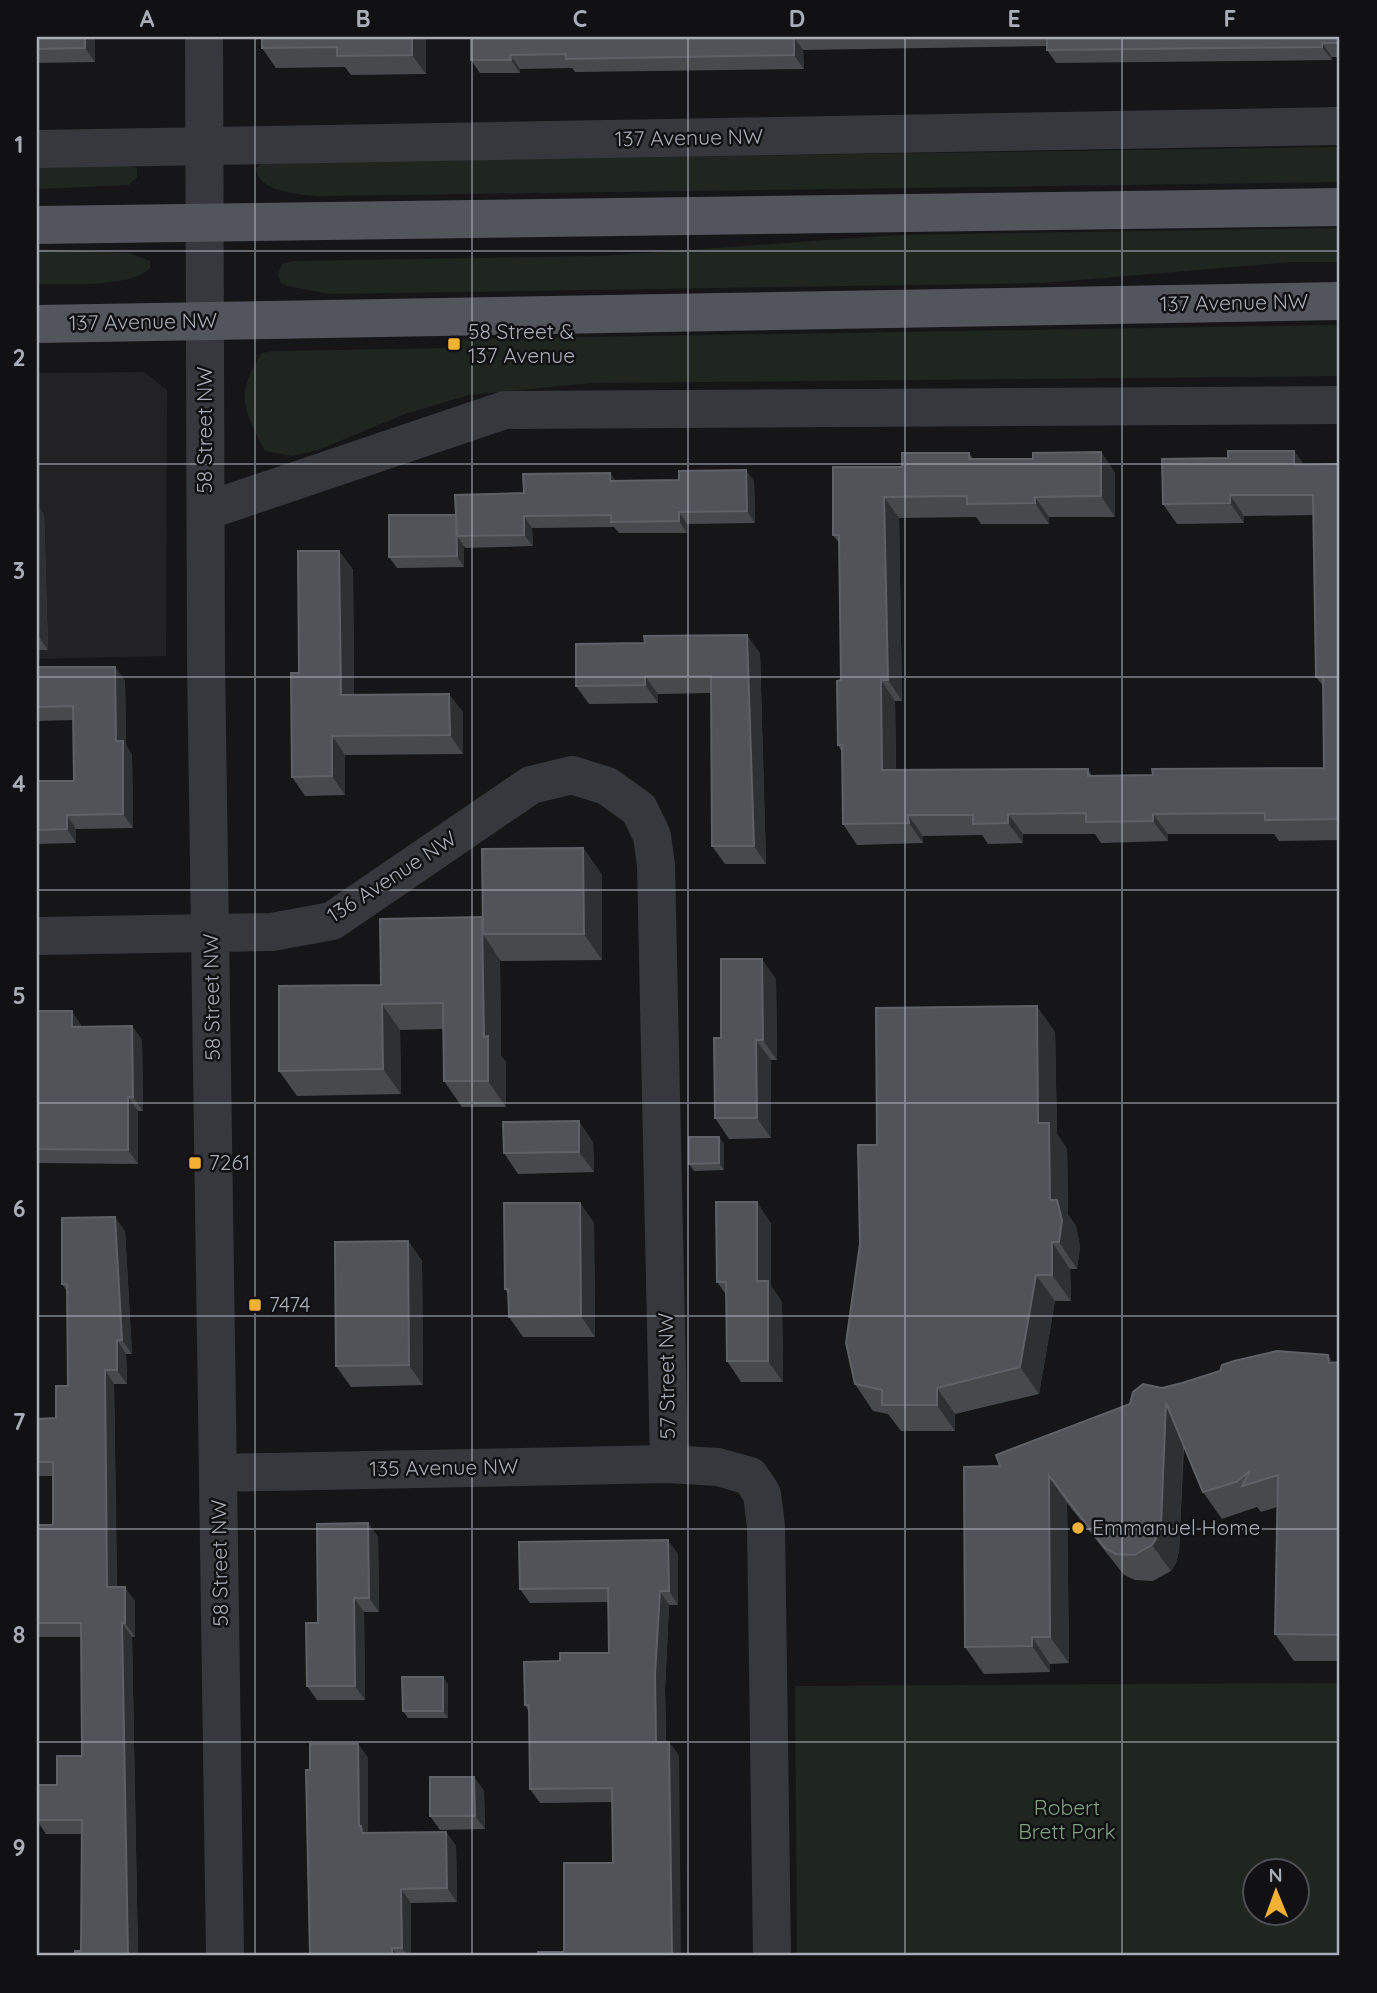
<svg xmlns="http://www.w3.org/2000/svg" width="1377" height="1993" font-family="Quicksand,sans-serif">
	<rect width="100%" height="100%" fill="#161618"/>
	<!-- built -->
	<polygon fill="#222225" points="144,372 167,390 166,656 37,659 37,373"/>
	<!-- green -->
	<g fill="#1e261f" fill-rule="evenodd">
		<path d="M1340 147V182L321 196C303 195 257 193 256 168L262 163Z"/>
		<polygon points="125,165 137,168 137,177 129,185 37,189 37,166"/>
		<polygon points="1340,228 1340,262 1292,262 1044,283 329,294 287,286 281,283 278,274 282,264 294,261 603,256 897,235"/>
		<path d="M37 249 130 253 150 261V268C132 288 64 284 37 284Z"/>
		<path d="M1340 325V376L592 383 469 395 405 414 318 450 292 456 265 451C244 410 234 395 262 353L273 351 456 348V339Z"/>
		<path d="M1340 1683V1956H797L795 1686ZM1296 1870V1912H1254V1870Z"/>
	</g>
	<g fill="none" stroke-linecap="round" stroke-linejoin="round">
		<!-- minor -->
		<g stroke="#37383d" stroke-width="38">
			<polyline points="204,37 206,661 225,1956"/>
			<polyline points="37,149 1340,126"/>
			<polyline points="206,511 505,410 1340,405"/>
			<polyline points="37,936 272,932 332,921 531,785 572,775 607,786 639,809 652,836 656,865 669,1464"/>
			<polyline points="219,1473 669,1464 718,1467 750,1476 762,1494 766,1526 772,1956"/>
		</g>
		<!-- major -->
		<g stroke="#53555c" stroke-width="38">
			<polyline points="37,225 1340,207"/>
			<polyline points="37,324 1340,301"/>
		</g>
	</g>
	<!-- wall -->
	<g fill="#47494d">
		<polygon points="37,37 95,37 95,62 37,63"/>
		<polygon points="262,37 426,37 426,74 351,75 345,67 276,68 262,48"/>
		<polygon points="471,37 1340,37 1340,57 1332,57 1332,60 1056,63 1047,50 1047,46 803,50 804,69 575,72 572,68 520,69 520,73 480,73 471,60"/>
		<polygon points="1294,451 1304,465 1340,464 1340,840 1279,841 1274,834 1168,834 1168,841 1101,843 1095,834 1023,834 1023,843 988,844 982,835 923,836 923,843 857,845 843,824 842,752 838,745 841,680 840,544 833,535 902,467 969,453 973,459 1033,459 1101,452 1115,473 1115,517 1049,517 1049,524 981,524 976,517 899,518 902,701 895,701 896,770 1088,769 1092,776 1153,775 1324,768 1324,687 1316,677 1314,515 1244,516 1244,523 1177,524 1163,504 1228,458"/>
		<polygon points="610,473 615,481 754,481 755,523 687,524 687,533 619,533 614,527 532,528 533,546 465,548 464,546 464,567 397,568 389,557 456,515 524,493"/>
		<polygon points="37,504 44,515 48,650 37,650"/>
		<polygon points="339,551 353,570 354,694 463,712 463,754 345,755 345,795 305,796 292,777 299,673"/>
		<polygon points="760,653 766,864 725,864 712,846 711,693 658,694 658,703 589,704 576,686"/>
		<polygon points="37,667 115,667 125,681 126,745 132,755 133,828 76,829 76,843 37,844 37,781 74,781 73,720 37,721"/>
		<polygon points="583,848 602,875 602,960 501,961 500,960 501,1056 506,1062 506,1107 462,1107 444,1081 444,1029 400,1030 401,1094 297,1096 279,1071 381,985"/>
		<polygon points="776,979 777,1060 771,1060 771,1138 729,1139 715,1118 721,1038"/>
		<polygon points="37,1011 81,1025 81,1026 132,1026 142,1040 143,1111 138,1111 138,1164 37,1163"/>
		<polygon points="1055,1032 1057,1134 1067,1149 1068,1215 1076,1226 1080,1247 1077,1269 1070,1269 1071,1301 1055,1301 1039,1394 955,1414 955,1431 901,1431 888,1414 873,1411 855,1384 877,1145"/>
		<polygon points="719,1137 724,1144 724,1170 694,1171 689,1164"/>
		<polygon points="593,1142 594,1172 518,1174 504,1153"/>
		<polygon points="580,1203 594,1223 595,1337 523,1337 509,1317 508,1294 505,1289"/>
		<polygon points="771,1223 771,1286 782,1302 783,1382 741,1382 727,1361 727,1296 717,1282"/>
		<polygon points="125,1231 132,1354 126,1354 127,1384 114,1384 117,1587 135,1601 135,1637 132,1637 138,1956 75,1956 81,1951 82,1834 46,1834 38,1822 38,1912 37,1912 37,1785 57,1785 82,1756 81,1637 37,1637 37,1525 53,1525 53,1476 37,1476 37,1419 56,1418 68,1386 67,1291 62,1284"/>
		<polygon points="408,1241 422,1261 423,1385 351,1387 336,1366"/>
		<polygon points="1340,1362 1340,1661 1294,1661 1275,1634 1277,1507 1261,1512 1257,1507 1222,1519 1203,1492 1184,1446 1179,1551 1176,1563 1171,1571 1153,1581 1135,1580 1124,1575 1067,1503 1069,1663 1050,1664 1050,1672 984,1674 965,1647 1000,1466 1162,1388"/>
		<polygon points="368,1523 378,1537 379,1612 364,1612 365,1700 317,1700 307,1686 318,1623"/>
		<polygon points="678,1554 678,1605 669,1605 665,1689 666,1742 669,1742 679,1756 564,1952 613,1863 612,1802 540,1803 530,1789 529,1712 525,1705 560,1661 609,1653 608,1602 530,1603 520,1589"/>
		<polygon points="448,1684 448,1718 408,1718 403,1711"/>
		<polygon points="358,1744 368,1758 368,1833 446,1832 456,1846 457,1902 411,1903 411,1956 310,1956 310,1770"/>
		<polygon points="474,1777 484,1791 485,1829 440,1830 430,1816"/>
	</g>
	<!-- shaded-wall -->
	<g fill="#2f3033">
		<polygon points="85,37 95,37 95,62 85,48"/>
		<polygon points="412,37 426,37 426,74 412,55"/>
		<polygon points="794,37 803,50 804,69 794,55"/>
		<polygon points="1322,43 1332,57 1332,60 1322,47"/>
		<polygon points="510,55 520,69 520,73 511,60"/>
		<polygon points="1294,451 1309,471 1294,465"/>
		<polygon points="1101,452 1115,473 1115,517 1101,496"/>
		<polygon points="746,470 754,481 755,523 747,511"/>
		<polygon points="610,473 618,484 610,481"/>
		<polygon points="1230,495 1244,516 1244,523 1230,503"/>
		<polygon points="884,497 899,518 902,701 888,680"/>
		<polygon points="1035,497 1049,517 1049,524 1035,503"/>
		<polygon points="37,504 44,515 48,650 37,634"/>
		<polygon points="679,512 687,524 687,533 679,521"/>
		<polygon points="456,515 457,536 464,546 464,567 457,556"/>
		<polygon points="524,516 532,528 533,546 524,535"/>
		<polygon points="339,551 353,570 354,713 341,695"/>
		<polygon points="747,635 760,653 766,864 754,846"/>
		<polygon points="115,667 125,681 126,745 132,755 133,828 123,814 116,741"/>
		<polygon points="645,676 658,694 658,703 645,685"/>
		<polygon points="881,680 895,701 896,791 882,770"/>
		<polygon points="449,694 463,712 463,754 450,735"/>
		<polygon points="332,736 345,755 345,795 332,776"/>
		<polygon points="1008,814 1023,834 1023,843 1008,823"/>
		<polygon points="1153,814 1168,834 1168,841 1153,821"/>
		<polygon points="67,815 76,829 76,843 67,829"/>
		<polygon points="908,815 923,836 923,843 909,823"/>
		<polygon points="583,848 602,875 602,960 584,934"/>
		<polygon points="483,934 500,960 501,1056 506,1062 506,1107 488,1081 484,1037"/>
		<polygon points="762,959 776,979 777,1060 763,1040"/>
		<polygon points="382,1004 400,1030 401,1094 383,1069"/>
		<polygon points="1037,1006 1055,1032 1057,1134 1067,1149 1068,1215 1076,1226 1080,1247 1077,1269 1059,1242 1050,1200 1038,1123"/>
		<polygon points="72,1011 81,1025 82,1041 72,1027"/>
		<polygon points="132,1026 142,1040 143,1111 133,1097"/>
		<polygon points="756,1040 771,1060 771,1138 757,1118"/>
		<polygon points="128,1097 138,1111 138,1164 128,1150"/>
		<polygon points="579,1121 593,1142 594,1172 579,1152"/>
		<polygon points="719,1137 724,1144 724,1170 719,1163"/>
		<polygon points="757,1202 771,1223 771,1286 782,1302 783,1382 768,1361 757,1281"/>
		<polygon points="580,1203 594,1223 595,1337 581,1316"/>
		<polygon points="115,1217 125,1231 132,1354 122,1340"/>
		<polygon points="408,1241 422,1261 423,1385 409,1365"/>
		<polygon points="1052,1242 1070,1269 1071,1301 1052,1275"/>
		<polygon points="1036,1275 1055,1301 1039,1394 1020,1367"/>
		<polygon points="117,1340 126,1354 127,1384 117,1370"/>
		<polygon points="1328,1355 1340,1372 1329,1363"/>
		<polygon points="105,1370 114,1384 117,1601 107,1587"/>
		<polygon points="937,1388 955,1414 955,1431 937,1405"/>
		<polygon points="1166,1403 1184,1430 1179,1551 1176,1563 1171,1571 1152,1545"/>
		<polygon points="1049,1476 1067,1503 1069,1663 1050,1637"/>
		<polygon points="368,1523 378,1537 379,1612 369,1598"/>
		<polygon points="668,1540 678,1554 678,1605 669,1591"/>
		<polygon points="125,1587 135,1601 135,1637 125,1623"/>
		<polygon points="660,1591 669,1605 665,1689 666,1756 656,1742 655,1675"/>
		<polygon points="354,1598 364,1612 365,1700 355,1686"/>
		<polygon points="122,1623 132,1637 138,1956 128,1956"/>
		<polygon points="1032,1637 1050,1664 1050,1672 1032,1646"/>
		<polygon points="443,1677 448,1684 448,1718 443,1711"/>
		<polygon points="669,1742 679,1756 681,1956 672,1956"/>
		<polygon points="358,1744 368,1758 368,1836 362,1833 359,1826"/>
		<polygon points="474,1777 484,1791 485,1829 475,1816"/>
		<polygon points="37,1820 38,1822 38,1912 37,1910"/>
		<polygon points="446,1832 456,1846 457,1902 447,1888"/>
		<polygon points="401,1889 411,1903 411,1956 407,1956 402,1948"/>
		<polygon points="392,1948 398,1956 392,1956"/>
	</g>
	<!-- building -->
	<g fill="#525359" stroke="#5f6168" stroke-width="2">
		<polygon points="37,37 85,37 85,48 37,49"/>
		<polygon points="262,37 412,37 412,55 337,56 337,47 262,48"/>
		<polygon points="471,37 794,37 794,55 566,59 566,54 510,55 511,60 471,60"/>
		<polygon points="1047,37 1340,37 1340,43 1322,43 1322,47 1047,50"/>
		<polygon points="1228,451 1294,451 1294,465 1340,464 1340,819 1265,820 1265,813 1153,814 1153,821 1086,822 1086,813 1008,814 1008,823 973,824 973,815 908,815 909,823 843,824 842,745 838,745 837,681 841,680 839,535 833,535 833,467 902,467 902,453 969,453 969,459 1033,459 1033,453 1101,452 1101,496 1035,497 1035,503 967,504 967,496 884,497 888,680 881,680 882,770 1088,769 1088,776 1153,775 1152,769 1324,768 1323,677 1316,677 1313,495 1230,495 1230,503 1163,504 1162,459 1228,458"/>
		<polygon points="746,470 747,511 679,512 679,521 611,522 611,515 524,516 524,535 457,536 455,495 524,493 523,474 610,473 610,481 679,480 679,471"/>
		<polygon points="389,515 456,515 457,556 389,557"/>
		<polygon points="298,551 339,551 341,695 449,694 450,735 332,736 332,776 292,777 291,673 299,673"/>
		<polygon points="747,635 754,846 712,846 711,676 645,676 645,685 576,686 576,644 645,643 644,636"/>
		<polygon points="37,667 115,667 116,741 123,741 123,814 67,815 67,829 37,830 37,781 74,781 73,706 37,707"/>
		<polygon points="583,848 584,934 483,934 482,849"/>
		<polygon points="482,917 484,1037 488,1036 488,1081 444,1081 443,1003 382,1004 383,1069 279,1071 279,986 381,985 380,919"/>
		<polygon points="721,959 762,959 763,1040 756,1040 757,1118 715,1118 714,1038 721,1038"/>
		<polygon points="1037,1006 1038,1123 1049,1123 1050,1200 1057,1200 1062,1220 1059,1242 1052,1242 1052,1275 1036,1275 1020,1367 937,1388 937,1405 882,1405 882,1390 855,1384 846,1343 860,1244 858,1145 877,1145 876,1008"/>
		<polygon points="37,1011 72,1011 72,1027 132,1026 133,1097 128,1097 128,1150 37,1149"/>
		<polygon points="579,1121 579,1152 504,1153 503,1122"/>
		<polygon points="689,1137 719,1137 719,1163 689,1164"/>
		<polygon points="716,1202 757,1202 757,1281 768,1281 768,1361 727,1361 726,1282 717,1282"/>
		<polygon points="504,1203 580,1203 581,1316 509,1317 508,1289 505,1289"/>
		<polygon points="115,1217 122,1340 117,1340 117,1370 105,1370 107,1587 125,1587 125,1623 122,1623 128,1956 75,1956 75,1951 81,1951 82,1820 37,1820 37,1785 57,1785 57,1756 82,1756 81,1623 37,1623 37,1525 53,1525 53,1462 37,1462 37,1419 56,1418 56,1386 68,1386 67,1284 62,1284 62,1218"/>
		<polygon points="408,1241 409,1365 336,1366 335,1242"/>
		<polygon points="1277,1351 1328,1355 1329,1363 1340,1362 1340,1649 1338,1649 1339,1635 1275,1634 1278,1475 1242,1486 1250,1471 1236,1482 1203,1492 1166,1403 1161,1525 1157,1537 1152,1545 1134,1555 1116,1554 1105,1548 1049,1476 1050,1637 1032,1637 1032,1646 965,1647 964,1467 1000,1466 996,1455 1130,1404 1133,1392 1143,1384 1162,1388 1182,1383 1220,1371 1222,1365 1234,1361"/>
		<polygon points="368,1523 369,1598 354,1598 355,1686 307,1686 306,1623 318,1623 317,1524"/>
		<polygon points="668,1540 669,1591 660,1591 655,1675 656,1742 669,1742 672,1956 538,1956 538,1952 564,1952 564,1863 613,1863 612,1788 530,1789 529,1705 525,1705 524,1662 560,1661 560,1653 609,1653 608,1588 520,1589 519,1542"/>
		<polygon points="402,1677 443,1677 443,1711 403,1711"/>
		<polygon points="310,1744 358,1744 359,1826 361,1826 362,1833 446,1832 447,1888 401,1889 402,1948 392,1948 392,1956 310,1956 306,1770 310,1770"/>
		<polygon points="430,1777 474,1777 475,1816 430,1816"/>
	</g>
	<!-- grid -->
	<path fill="none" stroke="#a8adb8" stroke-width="2" stroke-opacity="0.55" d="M255 37V1956M472 37V1956M688 37V1956M905 37V1956M1122 37V1956M37 251H1340M37 464H1340M37 677H1340M37 890H1340M37 1103H1340M37 1316H1340M37 1529H1340M37 1742H1340"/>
	<!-- markers -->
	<g fill="#f2b134" stroke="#111113" stroke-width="2.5">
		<rect x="447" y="337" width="14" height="14" rx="3.5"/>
		<rect x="188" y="1156" width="14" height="14" rx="3.5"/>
		<rect x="248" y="1298" width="14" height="14" rx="3.5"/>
		<circle cx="1078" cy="1528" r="7"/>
	</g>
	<g text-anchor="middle" stroke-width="5" stroke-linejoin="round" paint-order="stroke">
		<!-- street labels -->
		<g font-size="21" fill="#a8adb8" stroke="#111113">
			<text transform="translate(689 138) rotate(-1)" y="7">137 Avenue NW</text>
			<text transform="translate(1234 303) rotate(-1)" y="7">137 Avenue NW</text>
			<text transform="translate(143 322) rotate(-1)" y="7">137 Avenue NW</text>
			<text transform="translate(205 430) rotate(-90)" y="7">58 Street NW</text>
			<text transform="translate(392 877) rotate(-33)" y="7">136 Avenue NW</text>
			<text transform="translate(212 997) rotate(-91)" y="7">58 Street NW</text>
			<text transform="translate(667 1376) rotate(-91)" y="7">57 Street NW</text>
			<text transform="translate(444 1468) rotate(-1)" y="7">135 Avenue NW</text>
			<text transform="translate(220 1563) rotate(-91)" y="7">58 Street NW</text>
		</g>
		<!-- poi labels -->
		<g font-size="21" fill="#a8adb8" stroke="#111113" text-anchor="start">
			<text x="468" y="339">58 Street &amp;<tspan x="468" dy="24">137 Avenue</tspan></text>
			<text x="209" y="1170">7261</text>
			<text x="269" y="1312">7474</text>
			<text x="1092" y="1535">Emmanuel Home</text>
		</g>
		<!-- park labels -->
		<g font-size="21" fill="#7fa381" stroke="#111113">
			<text x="1067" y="1815">Robert<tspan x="1067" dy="24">Brett Park</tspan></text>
		</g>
	</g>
	<!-- border -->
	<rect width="1377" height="1993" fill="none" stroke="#111113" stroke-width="77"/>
	<!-- north arrow -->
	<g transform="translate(1276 1892) rotate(359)"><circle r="33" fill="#111113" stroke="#4d4f55" stroke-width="2"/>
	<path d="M0-5L12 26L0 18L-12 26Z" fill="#f2b134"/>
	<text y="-10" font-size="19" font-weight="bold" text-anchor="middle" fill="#a8adb8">N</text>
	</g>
	<rect x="38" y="38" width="1300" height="1916" fill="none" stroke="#a8adb8" stroke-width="2.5"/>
	<g font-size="23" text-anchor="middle" font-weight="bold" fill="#a8adb8">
		<text x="147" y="27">A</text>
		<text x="363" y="27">B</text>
		<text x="580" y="27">C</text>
		<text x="797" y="27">D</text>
		<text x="1014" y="27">E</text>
		<text x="1230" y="27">F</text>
		<text x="19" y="153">1</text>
		<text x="19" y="366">2</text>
		<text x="19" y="579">3</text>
		<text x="19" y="792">4</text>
		<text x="19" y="1004">5</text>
		<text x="19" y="1217">6</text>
		<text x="19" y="1430">7</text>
		<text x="19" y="1643">8</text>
		<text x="19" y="1856">9</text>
	</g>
</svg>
